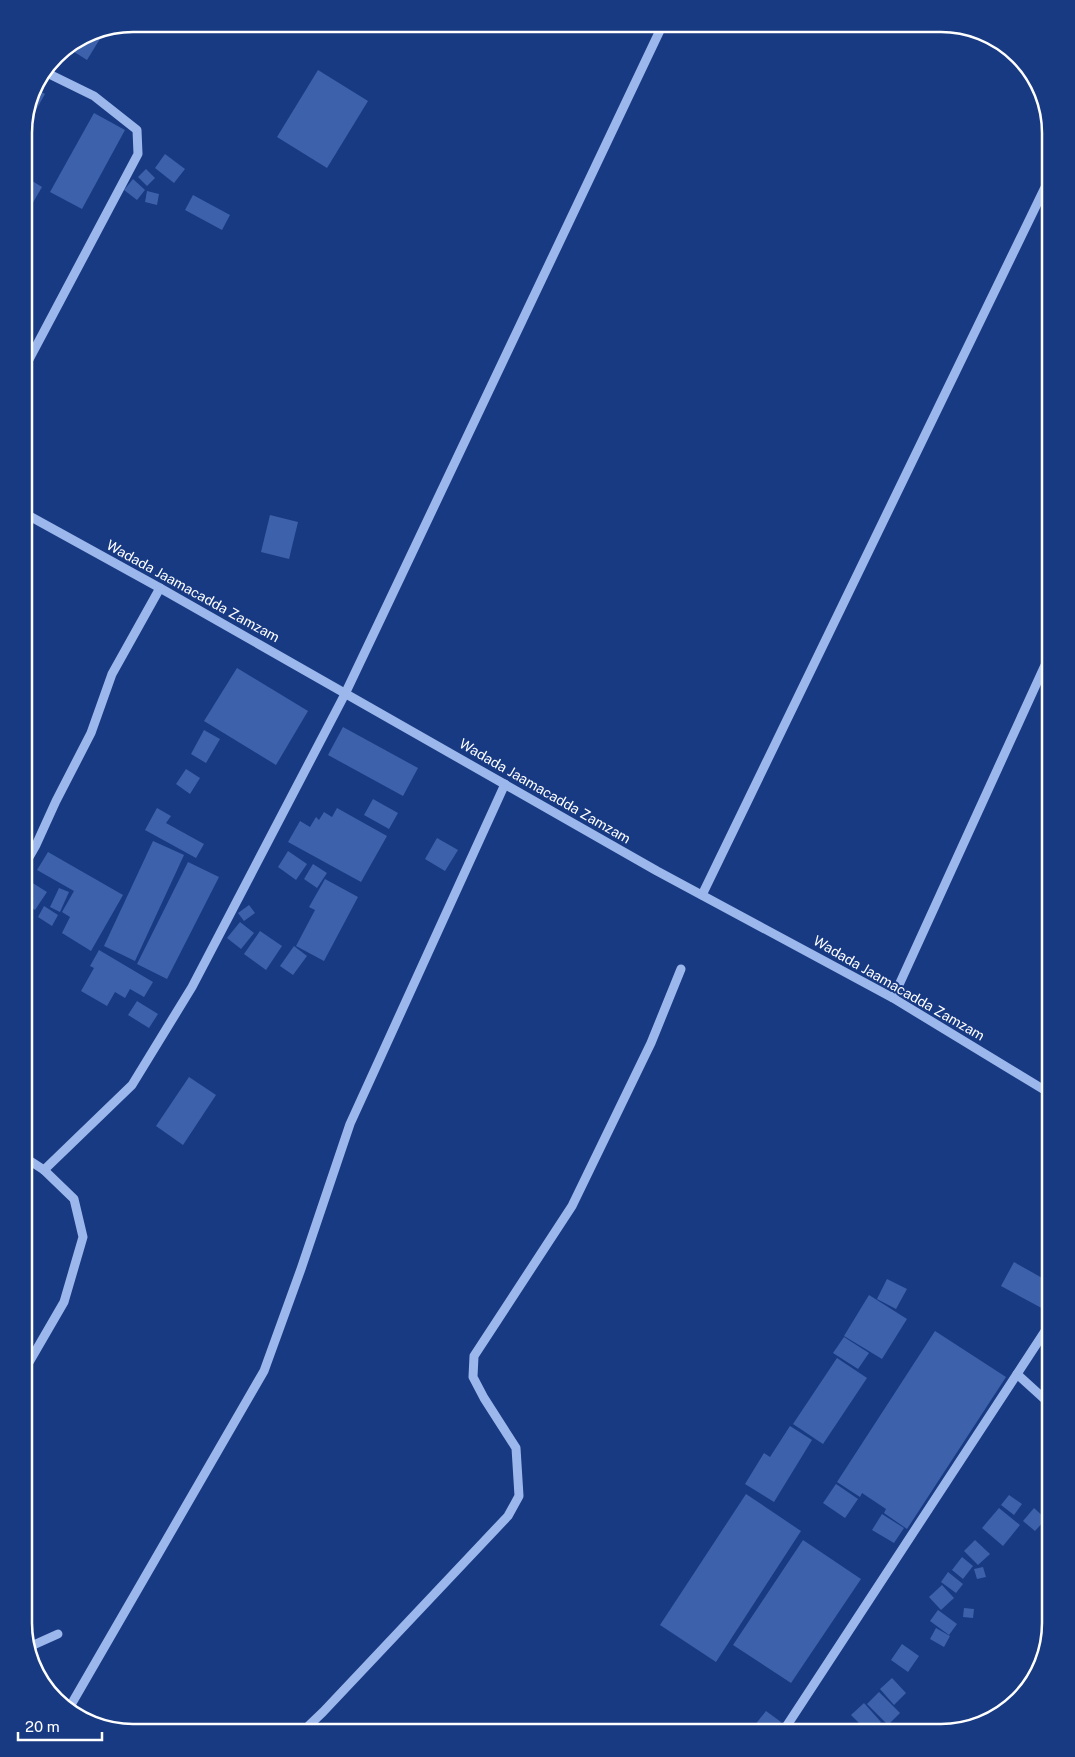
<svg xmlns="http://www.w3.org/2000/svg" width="1075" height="1757" font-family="'Public Sans',sans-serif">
	<rect width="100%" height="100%" fill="#183a83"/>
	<!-- building -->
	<g fill="#3d61aa">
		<polygon points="106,29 87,60 68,48 92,32"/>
		<polygon points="318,70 368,101 327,168 277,137"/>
		<polygon points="34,88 45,94 24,131 24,127"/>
		<polygon points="94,113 125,130 82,209 50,192"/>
		<polygon points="165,154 185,169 174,183 155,168"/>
		<polygon points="146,169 155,178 147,186 138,177"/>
		<polygon points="24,176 42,187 24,218"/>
		<polygon points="133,179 145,190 137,200 124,190"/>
		<polygon points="147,191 159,194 157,205 145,202"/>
		<polygon points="193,195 230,215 222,230 185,210"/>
		<polygon points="270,515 298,522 289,559 261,552"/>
		<polygon points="237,668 308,711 276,765 204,721"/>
		<polygon points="343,727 418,768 403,796 328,755"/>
		<polygon points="204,730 220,739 206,763 191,754"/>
		<polygon points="186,769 200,778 190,794 176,784"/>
		<polygon points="373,799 398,813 389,829 364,815"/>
		<polygon points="157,808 171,816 166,823 204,844 196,858 145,830"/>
		<polygon points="337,808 387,836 361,882 288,842 300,821 310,827 316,817 319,820 324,812 332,817"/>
		<polygon points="437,838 458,850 445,871 425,859"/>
		<polygon points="153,841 184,855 135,961 104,946"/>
		<polygon points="288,851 307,864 296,880 278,867"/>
		<polygon points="48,852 123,895 91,951 62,933 70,917 62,912 74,891 37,870"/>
		<polygon points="188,862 219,877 167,979 137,964"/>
		<polygon points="313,864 327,873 317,888 304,879"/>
		<polygon points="325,879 358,897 324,961 296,946 315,910 309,907"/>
		<polygon points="31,882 47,892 35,910 24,903 24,894"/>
		<polygon points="59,888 69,892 60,912 50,907"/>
		<polygon points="249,905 255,913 244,921 238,913"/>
		<polygon points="44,906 58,915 52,926 38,917"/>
		<polygon points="240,922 254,933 241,949 227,938"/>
		<polygon points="260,931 282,946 266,970 244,954"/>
		<polygon points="294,946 307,956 293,975 280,966"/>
		<polygon points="99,950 153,982 144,997 130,989 125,998 115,992 107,1006 81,991 94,968 90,966"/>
		<polygon points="137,1001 158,1014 149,1028 128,1015"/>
		<polygon points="189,1077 216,1095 183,1145 156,1126"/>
		<polygon points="1014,1262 1051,1283 1051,1302 1047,1311 1001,1286"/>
		<polygon points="887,1279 907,1289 896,1309 877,1299"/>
		<polygon points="869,1295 907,1319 882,1359 844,1336"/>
		<polygon points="935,1331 1006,1377 907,1529 884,1513 886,1509 862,1493 860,1497 837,1482"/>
		<polygon points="844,1337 869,1353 858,1369 833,1353"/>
		<polygon points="837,1358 867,1378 823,1444 793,1424"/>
		<polygon points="790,1426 812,1440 774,1502 745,1484 764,1453 770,1457"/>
		<polygon points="836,1484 858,1499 845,1518 823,1503"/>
		<polygon points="746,1494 801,1531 716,1662 660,1625"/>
		<polygon points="1009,1495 1022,1504 1014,1515 1001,1505"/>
		<polygon points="999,1508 1020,1525 1003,1546 982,1528"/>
		<polygon points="1034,1508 1046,1519 1035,1531 1023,1521"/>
		<polygon points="882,1514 904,1528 894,1543 872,1530"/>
		<polygon points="803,1540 861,1579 791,1683 733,1645"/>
		<polygon points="975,1540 990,1554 978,1565 964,1551"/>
		<polygon points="962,1557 973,1566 963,1579 952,1570"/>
		<polygon points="983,1567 986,1577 977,1579 974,1569"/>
		<polygon points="948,1572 963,1584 956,1593 941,1582"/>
		<polygon points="942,1585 954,1598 941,1610 929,1597"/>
		<polygon points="964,1608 974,1609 973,1618 963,1617"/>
		<polygon points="938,1610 957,1624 949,1635 930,1621"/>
		<polygon points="936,1628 950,1636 944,1647 930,1639"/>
		<polygon points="902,1644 919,1656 908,1672 891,1660"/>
		<polygon points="892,1678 906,1693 894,1705 880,1689"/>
		<polygon points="879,1692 900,1713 888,1725 867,1704"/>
		<polygon points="864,1703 881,1722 869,1733 851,1715"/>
		<polygon points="766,1711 781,1722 772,1733 763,1733 754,1726"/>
		<polygon points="882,1725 891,1733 874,1733"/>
	</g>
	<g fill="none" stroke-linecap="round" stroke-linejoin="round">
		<!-- minor -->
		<g stroke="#9cb7ec" stroke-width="9">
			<polyline points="24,369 138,154 137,130 94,96 45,72"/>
			<polyline points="24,513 160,588 657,871 893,998 1051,1094"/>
			<polyline points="24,866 36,845 56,801 91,733 112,674 160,588"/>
			<polyline points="702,895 1051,175"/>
			<polyline points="893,998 1051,652"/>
			<polyline points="44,1170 132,1085 192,987 345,694 663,24"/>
			<polyline points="24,1371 64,1302 83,1237 74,1199 44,1170 24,1157"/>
			<polyline points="1017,1374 1051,1405"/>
			<polyline points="29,1647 58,1634"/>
			<polyline points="68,1710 264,1371 301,1269 350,1124 505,784"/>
			<polyline points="301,1733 323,1712 508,1516 519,1496 516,1448 484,1398 473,1377 474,1356 572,1206 651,1043 681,969"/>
			<polyline points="782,1733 1051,1322"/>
		</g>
	</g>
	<g text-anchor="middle" stroke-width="4" stroke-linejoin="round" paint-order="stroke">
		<!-- street labels -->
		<g font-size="14" fill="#fff" stroke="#183a83">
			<text transform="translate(193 591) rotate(29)" y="5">Wadada Jaamacadda Zamzam</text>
			<text transform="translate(545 791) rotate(30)" y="5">Wadada Jaamacadda Zamzam</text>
			<text transform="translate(899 988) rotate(30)" y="5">Wadada Jaamacadda Zamzam</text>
		</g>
	</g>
	<!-- crop -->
	<path d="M0 0H1075V1757H0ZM133 32H941A101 101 0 0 1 1042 133V1623A101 101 0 0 1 941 1724H133A101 101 0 0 1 32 1623V133A101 101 0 0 1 133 32Z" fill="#183a83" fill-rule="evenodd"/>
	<path fill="none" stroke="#fff" stroke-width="2.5" d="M133 32H941A101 101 0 0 1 1042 133V1623A101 101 0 0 1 941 1724H133A101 101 0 0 1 32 1623V133A101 101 0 0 1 133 32Z"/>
	<!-- scale -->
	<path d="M18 1732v8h84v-8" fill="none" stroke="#ffffff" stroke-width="2.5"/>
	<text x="25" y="1732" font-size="15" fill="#ffffff" stroke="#183a83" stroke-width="4" paint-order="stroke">20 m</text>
</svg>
